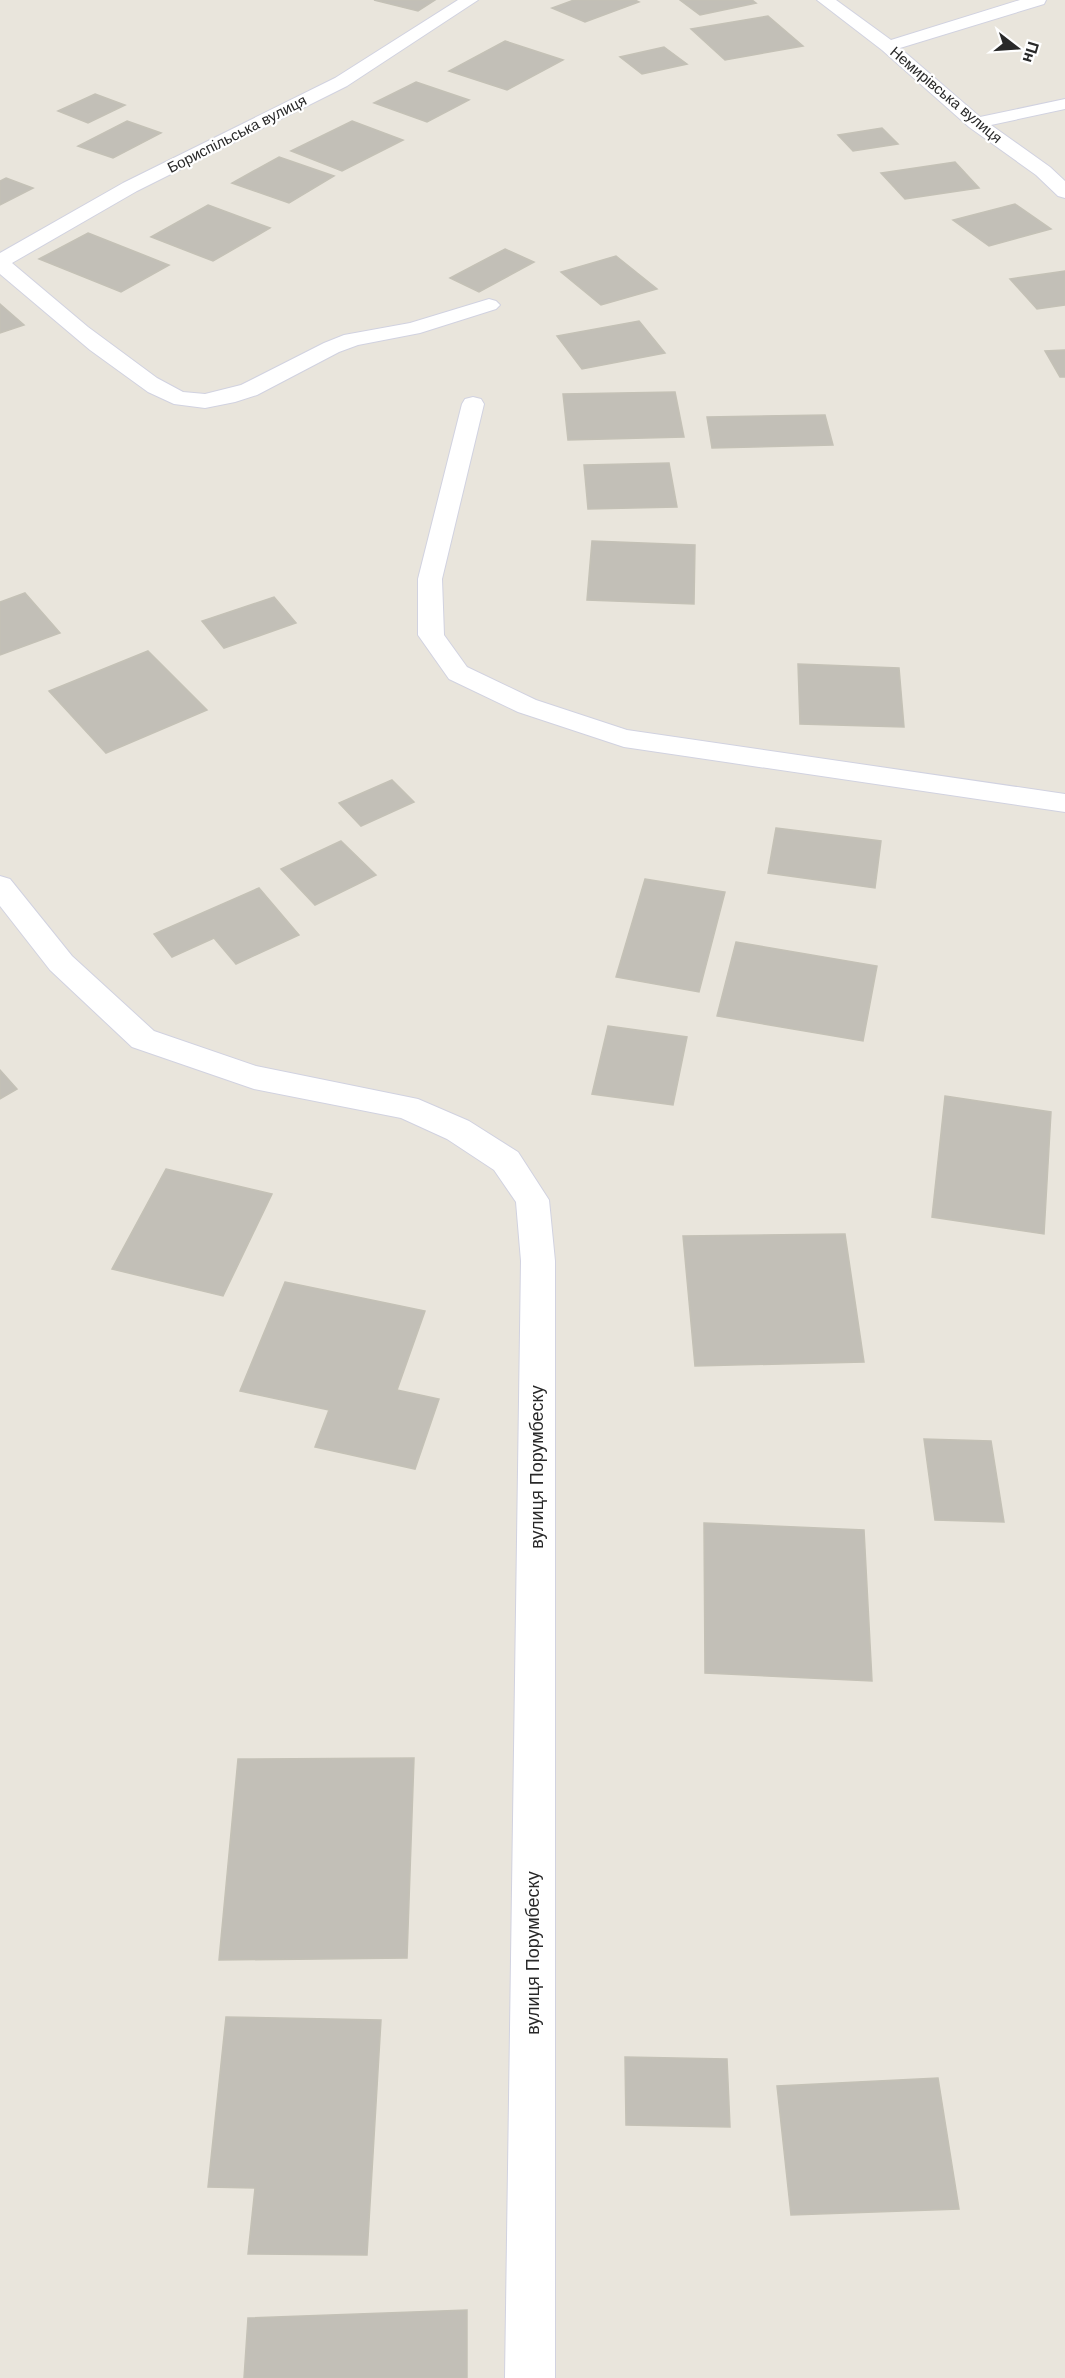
<svg xmlns="http://www.w3.org/2000/svg" width="1065" height="2378" font-family="Helvetica,sans-serif">
	<rect width="100%" height="100%" fill="#e9e5dc"/>
	<!-- building -->
	<g fill="#c2bfb7" stroke="#c4c1b6" stroke-width="1.5">
		<polygon points="374,0 435,0 418,11"/>
		<polygon points="574,0 635,0 639,2 585,22 552,8"/>
		<polygon points="680,0 752,0 756,3 700,15"/>
		<polygon points="768,16 803,46 725,60 691,29"/>
		<polygon points="505,41 563,60 507,90 449,71"/>
		<polygon points="664,47 687,64 642,74 620,57"/>
		<polygon points="416,82 469,100 427,122 374,103"/>
		<polygon points="95,94 125,105 88,123 58,111"/>
		<polygon points="127,121 161,133 113,158 78,146"/>
		<polygon points="352,121 403,140 342,171 291,151"/>
		<polygon points="882,128 898,144 853,151 838,135"/>
		<polygon points="279,157 334,176 289,203 232,183"/>
		<polygon points="955,162 979,188 905,199 881,173"/>
		<polygon points="6,178 33,188 0,205 0,181"/>
		<polygon points="1015,204 1051,229 989,246 953,220"/>
		<polygon points="208,205 270,228 213,261 151,237"/>
		<polygon points="88,233 169,265 121,292 39,259"/>
		<polygon points="505,249 534,262 479,292 450,278"/>
		<polygon points="616,256 657,289 601,305 561,272"/>
		<polygon points="1065,271 1065,305 1037,309 1010,279"/>
		<polygon points="0,304 24,325 0,333"/>
		<polygon points="639,321 665,353 582,369 557,336"/>
		<polygon points="1065,350 1065,377 1060,377 1045,351"/>
		<polygon points="675,392 684,437 568,440 563,394"/>
		<polygon points="825,415 833,445 712,448 707,417"/>
		<polygon points="669,463 677,507 588,509 584,465"/>
		<polygon points="592,541 695,545 694,604 587,600"/>
		<polygon points="25,593 60,633 0,655 0,602"/>
		<polygon points="274,597 296,623 224,648 202,621"/>
		<polygon points="148,651 207,710 106,753 49,691"/>
		<polygon points="798,664 899,668 904,727 800,724"/>
		<polygon points="392,780 414,802 361,826 339,803"/>
		<polygon points="776,828 881,841 875,888 768,873"/>
		<polygon points="341,841 376,875 315,905 281,869"/>
		<polygon points="645,879 725,892 699,992 616,977"/>
		<polygon points="259,888 299,935 236,964 214,938 172,957 154,934"/>
		<polygon points="736,942 877,966 863,1041 717,1016"/>
		<polygon points="608,1026 687,1037 673,1105 592,1094"/>
		<polygon points="0,1070 17,1089 0,1099"/>
		<polygon points="945,1096 1051,1112 1044,1234 932,1217"/>
		<polygon points="166,1169 272,1194 223,1296 112,1269"/>
		<polygon points="845,1234 864,1362 695,1366 683,1236"/>
		<polygon points="285,1282 425,1311 397,1390 439,1399 415,1469 315,1447 329,1410 240,1391"/>
		<polygon points="924,1439 991,1441 1004,1522 935,1520"/>
		<polygon points="704,1523 864,1530 872,1681 705,1673"/>
		<polygon points="414,1758 407,1958 219,1960 238,1759"/>
		<polygon points="226,2017 381,2020 367,2255 248,2254 255,2188 208,2187"/>
		<polygon points="625,2057 727,2059 730,2127 626,2125"/>
		<polygon points="938,2078 959,2209 791,2215 777,2086"/>
		<polygon points="467,2310 467,2378 244,2378 248,2318"/>
	</g>
	<g fill="none" stroke-linecap="round" stroke-linejoin="round">
		<defs>
			<g id="minor">
				<polygon points="458,0 478,0 347,86 137,191 12,263 88,327 157,378 183,392 205,394 241,385 324,343 344,335 410,323 489,299 496,301 500,305 496,309 420,333 358,345 339,352 257,395 235,402 205,408 174,404 148,392 90,350 0,274 0,253 123,183 335,78"/>
				<polygon points="817,0 836,0 891,40 1020,0 1046,0 1044,4 900,48 980,117 1065,99 1065,109 991,125 1050,167 1065,181 1065,198 1058,196 1036,175 969,127 882,50"/>
				<polygon points="473,397 481,399 484,404 442,579 444,635 467,667 536,700 627,730 1065,794 1065,812 624,747 518,712 449,679 418,635 418,579 462,404 465,399"/>
				<polygon points="0,876 10,879 72,956 154,1031 256,1066 418,1099 469,1121 518,1152 549,1200 555,1261 555,2378 505,2378 521,1261 516,1202 494,1170 447,1139 401,1118 254,1089 132,1047 50,970 0,906"/>
			</g>
		</defs>
		<!-- minor casing -->
		<use href="#minor" stroke="#d1d2e0" stroke-width="2"/>
		<!-- minor -->
		<use href="#minor" fill="#fff" fill-rule="evenodd"/>
	</g>
	<g text-anchor="middle" stroke-width="4.5" stroke-linejoin="round" paint-order="stroke">
		<!-- far-street labels -->
		<g font-size="15" fill="#292929" stroke="#fff">
			<text transform="translate(946 95) rotate(40)" y="5">Немирівська вулиця</text>
			<text transform="translate(237 134) rotate(-27)" y="5">Бориспільська вулиця</text>
		</g>
		<!-- street labels -->
		<g font-size="18" fill="#292929" stroke="#fff">
			<text transform="translate(537 1467) rotate(-90)" y="6">вулиця Порумбеску</text>
			<text transform="translate(533 1953) rotate(-90)" y="6">вулиця Порумбеску</text>
		</g>
	</g>
	<!-- north arrow -->
	<g transform="translate(1017 48) rotate(107)" stroke="#ffffff" stroke-width="4.5" paint-order="stroke">
	<path d="M0-4.5L10 22L0 15L-10 22Z" fill="#292929"/>
	<text y="-9" font-size="16" font-weight="bold" text-anchor="middle" fill="#292929">Пн</text>
	</g>
</svg>
